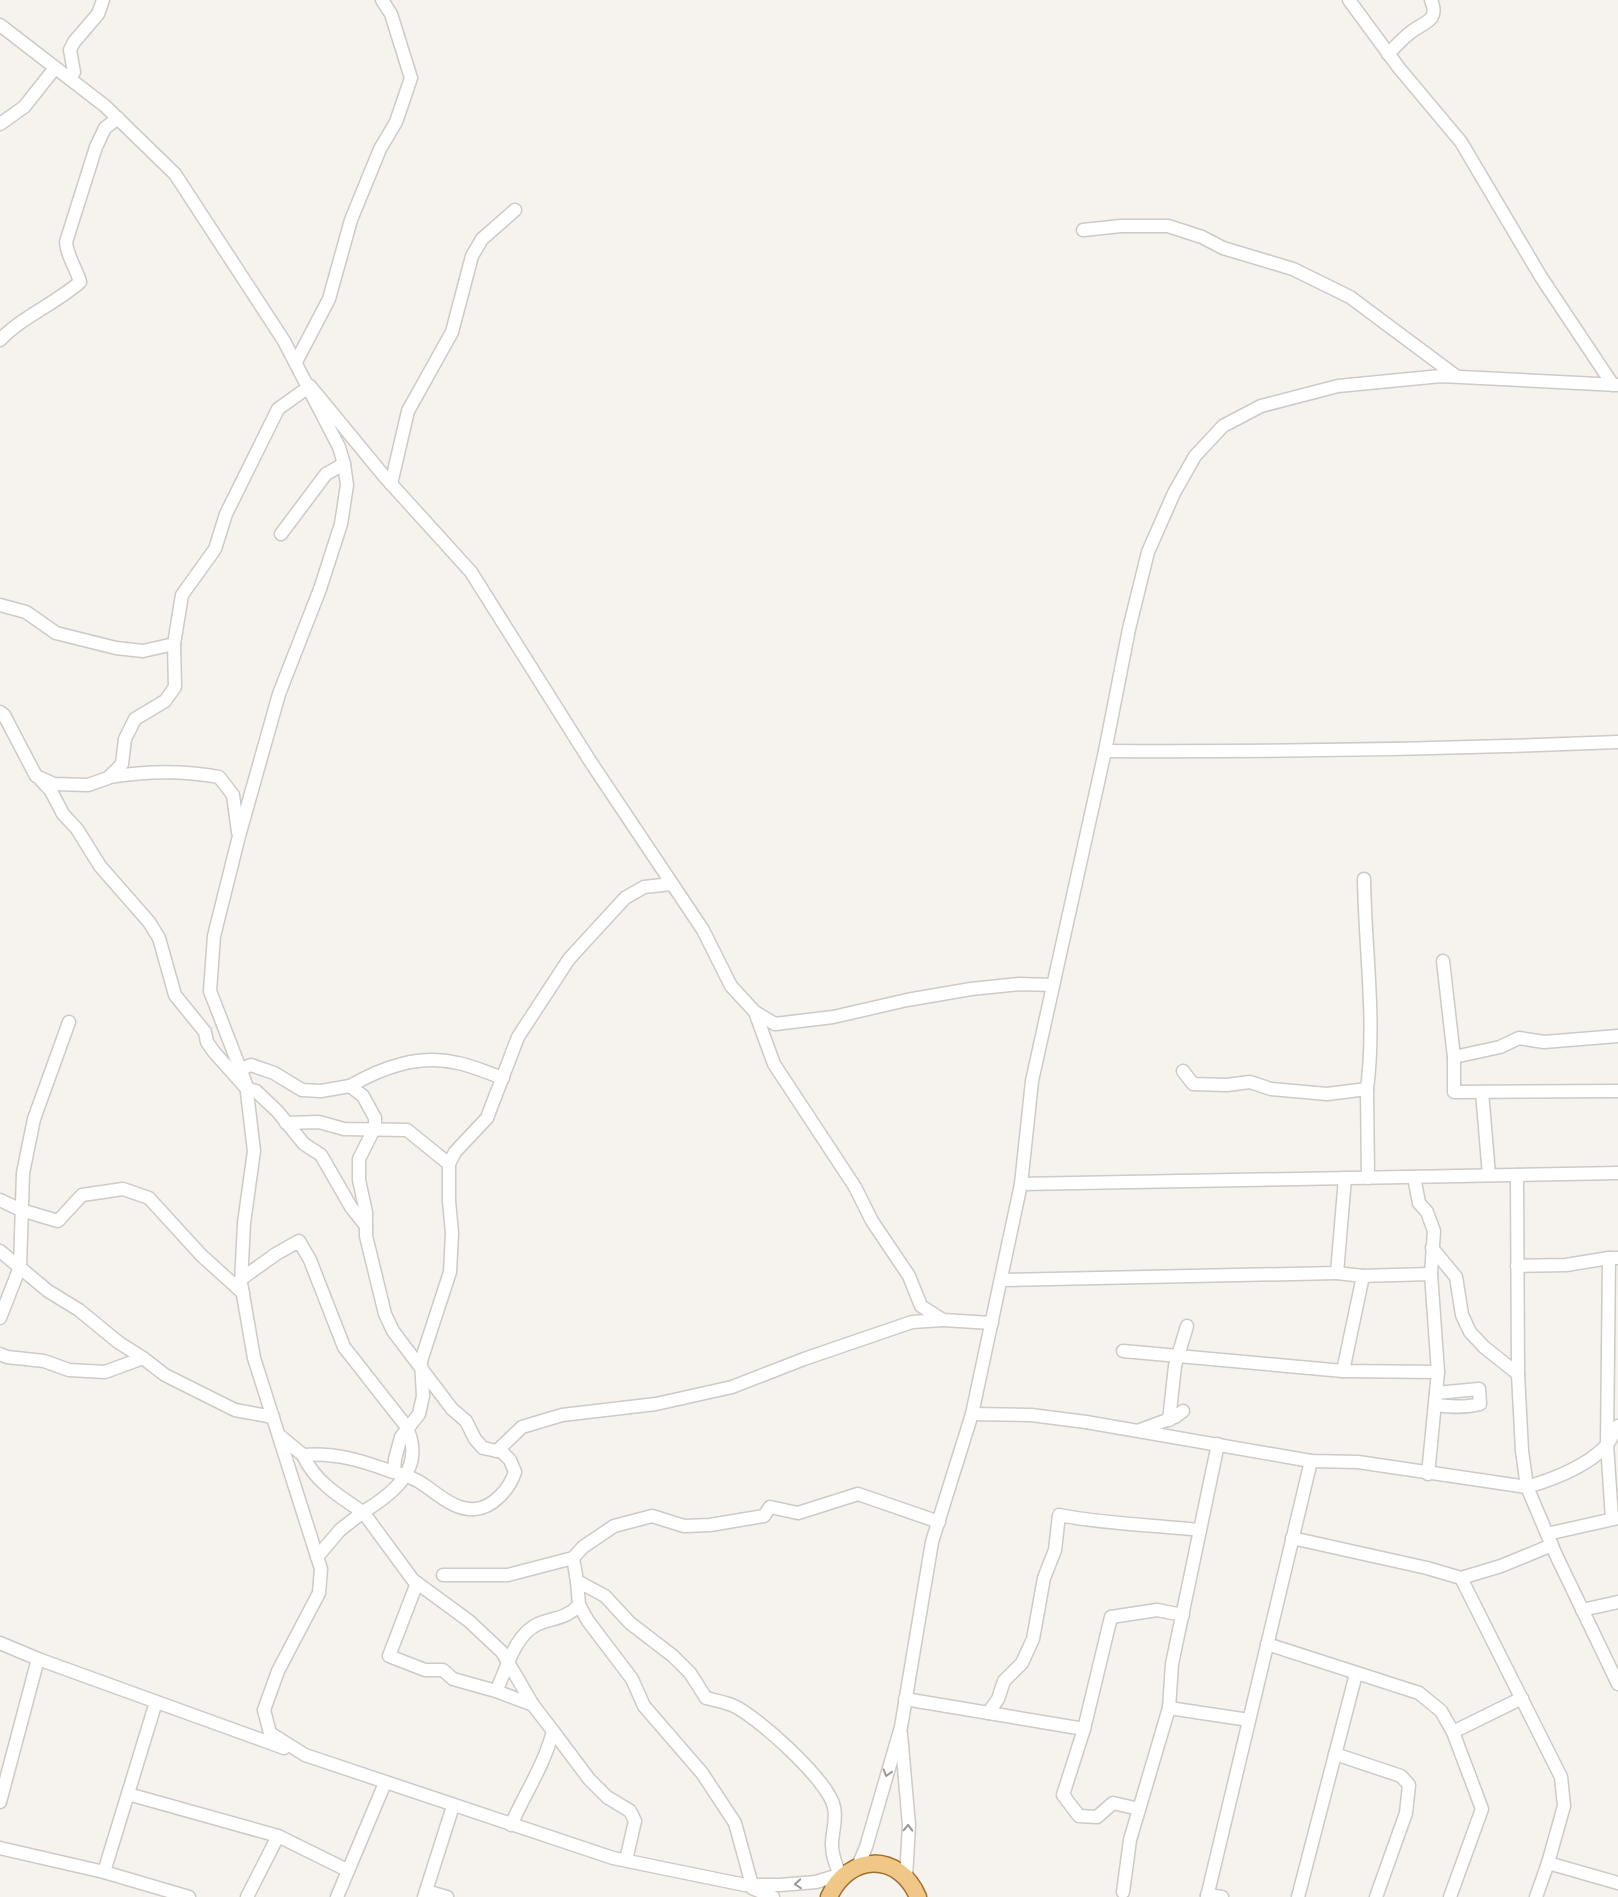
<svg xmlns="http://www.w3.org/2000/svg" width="1618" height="1897" font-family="'Archivo Narrow',sans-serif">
	<rect width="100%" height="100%" fill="#f6f2ed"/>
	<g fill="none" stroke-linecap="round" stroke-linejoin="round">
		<defs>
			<g id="minor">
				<polyline points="1349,0 1399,68 1461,142 1541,277 1613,385"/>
				<polyline points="0,25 105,106 175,174 284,341 339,447 344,464 347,485 341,524 320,589 279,694 239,836 214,936 210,991 246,1084 254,1151 244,1223 241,1283 254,1358 321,1569 319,1593 278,1671 264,1710 270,1733 305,1755 613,1858 745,1885 780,1885 816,1882 845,1873"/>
				<path d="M1388 54C1396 46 1403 38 1411 32 1424 22 1440 21 1431 0"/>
				<polyline points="70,79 74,72 70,50 74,42 98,14 103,0"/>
				<polyline points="0,124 24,107 55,68"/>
				<polyline points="1083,230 1121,226 1168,226 1202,237 1223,248 1293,269 1350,297 1456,376"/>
				<path d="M0 340C23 316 55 304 80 282 76 267 67 257 66 242L96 147 105 128 118 118"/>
				<polyline points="296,362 329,299 351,220 380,149 396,122 411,78 391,14 382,0"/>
				<polyline points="391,484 408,411 452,332 472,256 482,239 515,210"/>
				<polyline points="281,534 326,474 344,464"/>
				<polyline points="0,605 26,612 56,633 116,648 143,651 174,644"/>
				<polyline points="0,712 4,715 36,776 54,784 88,785 108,778 122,764 125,739 135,719 165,701 175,687 174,644 182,595 215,549 226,514 278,409 310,386 384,476 471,572 590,761 703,930 731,986 755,1012 775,1024 833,1017 907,1000 971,989 1019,984 1053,985"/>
				<path d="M1105 751C1276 752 1447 749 1618 742"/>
				<path d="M109 777C146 771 182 770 219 777L233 795 238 832"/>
				<polyline points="40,779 51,791 63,814 77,829 100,866 149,922 159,938 175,995 205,1032 207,1042 214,1052 247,1089 256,1091 278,1112 304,1144 321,1155 351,1207 366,1226"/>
				<path d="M1364 879C1365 949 1376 1020 1367 1089"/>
				<polyline points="1443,961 1454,1057 1454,1092 1618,1091"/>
				<polyline points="755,1012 774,1064 855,1187 872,1221 909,1276 921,1306 943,1320 992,1323"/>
				<polyline points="1454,1057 1500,1047 1519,1038 1544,1042 1618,1036"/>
				<path d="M241 1069 251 1065 274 1073 302 1090 321 1091 350 1086 363 1096 375 1118V1127L359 1159V1180L366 1212V1236L385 1314 393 1331 452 1409 466 1421 475 1439 483 1448 502 1452 510 1460 515 1472C510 1488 493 1508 475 1509 453 1511 435 1491 418 1481 410 1477 401 1474 393 1472 363 1461 335 1452 303 1455L280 1436"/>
				<polyline points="1183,1071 1193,1084 1227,1085 1250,1082 1271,1089 1327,1094 1367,1089 1368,1178"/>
				<path d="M350 1086C383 1067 419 1054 458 1063 473 1066 488 1073 503 1078"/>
				<polyline points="1482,1092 1489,1175"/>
				<polyline points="286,1123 319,1122 344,1129 407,1130 449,1164 449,1201 452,1233 450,1272 421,1361 423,1396 419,1414 401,1437 395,1459 394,1472"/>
				<polyline points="449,1164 455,1152 487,1118 518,1037 569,959 625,898 644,887 672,884"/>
				<polyline points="1517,1175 1518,1374 1522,1451 1527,1487 1556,1555 1618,1684"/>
				<polyline points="1414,1177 1419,1203 1427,1212 1434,1231 1431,1274"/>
				<polyline points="1345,1178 1337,1273 1363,1276 1343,1371 1438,1372 1428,1474"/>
				<polyline points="1021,1184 1618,1173"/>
				<polyline points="0,1200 21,1210 58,1221 82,1195 123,1189 149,1198 201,1255 243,1293"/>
				<polyline points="1432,1248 1456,1277 1462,1315 1470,1332 1484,1347 1518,1374"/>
				<polyline points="0,1251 48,1291 79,1310 118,1342 143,1358"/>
				<polyline points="1517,1266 1566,1265 1609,1258"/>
				<polyline points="1359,1276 1431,1274 1438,1372"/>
				<path d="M241 1279 276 1254 299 1241 310 1260 344 1347 406 1426C426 1467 396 1492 363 1512L413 1580 469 1621 502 1652 533 1705 553 1731C544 1766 525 1793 511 1825"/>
				<polyline points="1001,1280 1337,1273"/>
				<polyline points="0,1318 20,1267 23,1173 34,1119 69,1022"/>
				<polyline points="1123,1351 1343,1371"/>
				<polyline points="0,1354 7,1357 44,1361 69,1370 105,1372 143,1358 165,1375 235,1410 273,1417"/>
				<path d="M1435 1405C1451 1407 1465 1408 1480 1404L1479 1389 1436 1393"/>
				<path d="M972 1414 1031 1415 1086 1422 1311 1461 1358 1462 1527 1487C1554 1479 1587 1466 1606 1446 1611 1440 1614 1432 1618 1426"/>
				<polyline points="1169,1420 1175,1366 1187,1326"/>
				<polyline points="1140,1430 1175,1417 1183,1411"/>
				<polyline points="497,1451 522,1427 562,1415 656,1404 732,1387 804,1359 912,1322 943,1320"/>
				<path d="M303 1455C314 1481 340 1497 363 1512L340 1530 317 1557"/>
				<polyline points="1612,1519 1607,1444 1609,1258 1618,1258"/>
				<polyline points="1547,1534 1618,1518"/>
				<polyline points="1292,1538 1427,1568 1461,1578 1501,1566 1552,1545"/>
				<path d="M573 1558 577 1581 605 1596 630 1623 673 1656 690 1673 706 1698C714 1700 724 1702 732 1705 756 1715 829 1781 834 1807 837 1820 832 1832 832 1845 832 1856 836 1865 840 1875"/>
				<polyline points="443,1575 508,1575 573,1558 583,1547 614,1526 652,1516 684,1526 710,1525 764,1516 770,1507 798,1513 858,1494 939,1522"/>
				<polyline points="1461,1578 1561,1777 1564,1806 1548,1863 1536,1897"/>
				<polyline points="577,1581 579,1605 588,1621 632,1679 644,1706 702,1773 735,1823 752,1885"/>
				<polyline points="417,1583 389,1656 425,1670 443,1670 453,1679 496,1691 533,1705"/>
				<polyline points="1582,1610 1618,1602"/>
				<polyline points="0,1643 38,1659 284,1748"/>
				<polyline points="1267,1644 1419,1693 1441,1711 1453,1732 1482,1809 1450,1897"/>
				<path d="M496 1691C507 1669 514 1635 538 1624 555 1617 566 1619 579 1605"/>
				<polyline points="905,1699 1084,1729 1111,1617 1157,1610 1183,1615"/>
				<polyline points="156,1702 104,1872 189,1897"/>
				<polyline points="1169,1708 1249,1720"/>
				<path d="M988 1713 998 1699 1004 1681 1022 1663 1033 1639 1044 1578 1055 1550 1059 1515C1105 1524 1153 1525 1200 1530"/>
				<polyline points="1084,1729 1063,1795 1079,1816 1097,1817 1113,1803 1139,1809"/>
				<polyline points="553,1731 589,1779 607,1797 630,1811 635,1821 626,1860"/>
				<polyline points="1453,1732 1522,1698"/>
				<polyline points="901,1734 909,1825 906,1877"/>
				<polyline points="1335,1754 1401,1776 1409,1785 1406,1813 1376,1897"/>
				<polyline points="128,1794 278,1836 347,1870"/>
				<polyline points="0,1802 38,1659"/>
				<polyline points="0,1848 104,1872"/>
				<polyline points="1548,1863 1618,1883"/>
				<polyline points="858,1866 866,1847 901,1727 932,1542 972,1414 1021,1184 1032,1081 1105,751 1129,629 1148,552 1174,493 1195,456 1223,426 1261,406 1338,386 1441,376 1618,385"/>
				<polyline points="752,1888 773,1897"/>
				<polyline points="426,1891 447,1897"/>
				<polyline points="1123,1892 1130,1840 1169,1708 1172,1664 1218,1444"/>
				<polyline points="1207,1895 1222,1897"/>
				<polyline points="247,1897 278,1836"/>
				<polyline points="337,1897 385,1783"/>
				<polyline points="424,1897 453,1806"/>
				<polyline points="1207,1897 1311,1461"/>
				<polyline points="1298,1897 1356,1674"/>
			</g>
			<path id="major" d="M829 1897C849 1853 899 1852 918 1897"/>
		</defs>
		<!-- minor casing -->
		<use href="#minor" stroke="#cecac6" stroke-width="15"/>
		<!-- major casing -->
		<use href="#major" stroke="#a0712b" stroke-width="19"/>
		<!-- minor -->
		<use href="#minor" stroke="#fff" stroke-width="12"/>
		<!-- major -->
		<use href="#major" stroke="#f1c787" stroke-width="16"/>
	</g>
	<!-- one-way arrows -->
	<defs><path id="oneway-chevron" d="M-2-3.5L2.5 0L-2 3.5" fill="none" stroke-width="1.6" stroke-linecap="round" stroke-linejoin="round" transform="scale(1.25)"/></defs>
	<g stroke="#989796">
		<use href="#oneway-chevron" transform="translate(887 1773) rotate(107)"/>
		<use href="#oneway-chevron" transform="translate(908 1828) rotate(-88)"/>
		<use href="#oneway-chevron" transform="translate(798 1884) rotate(175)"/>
	</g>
</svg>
